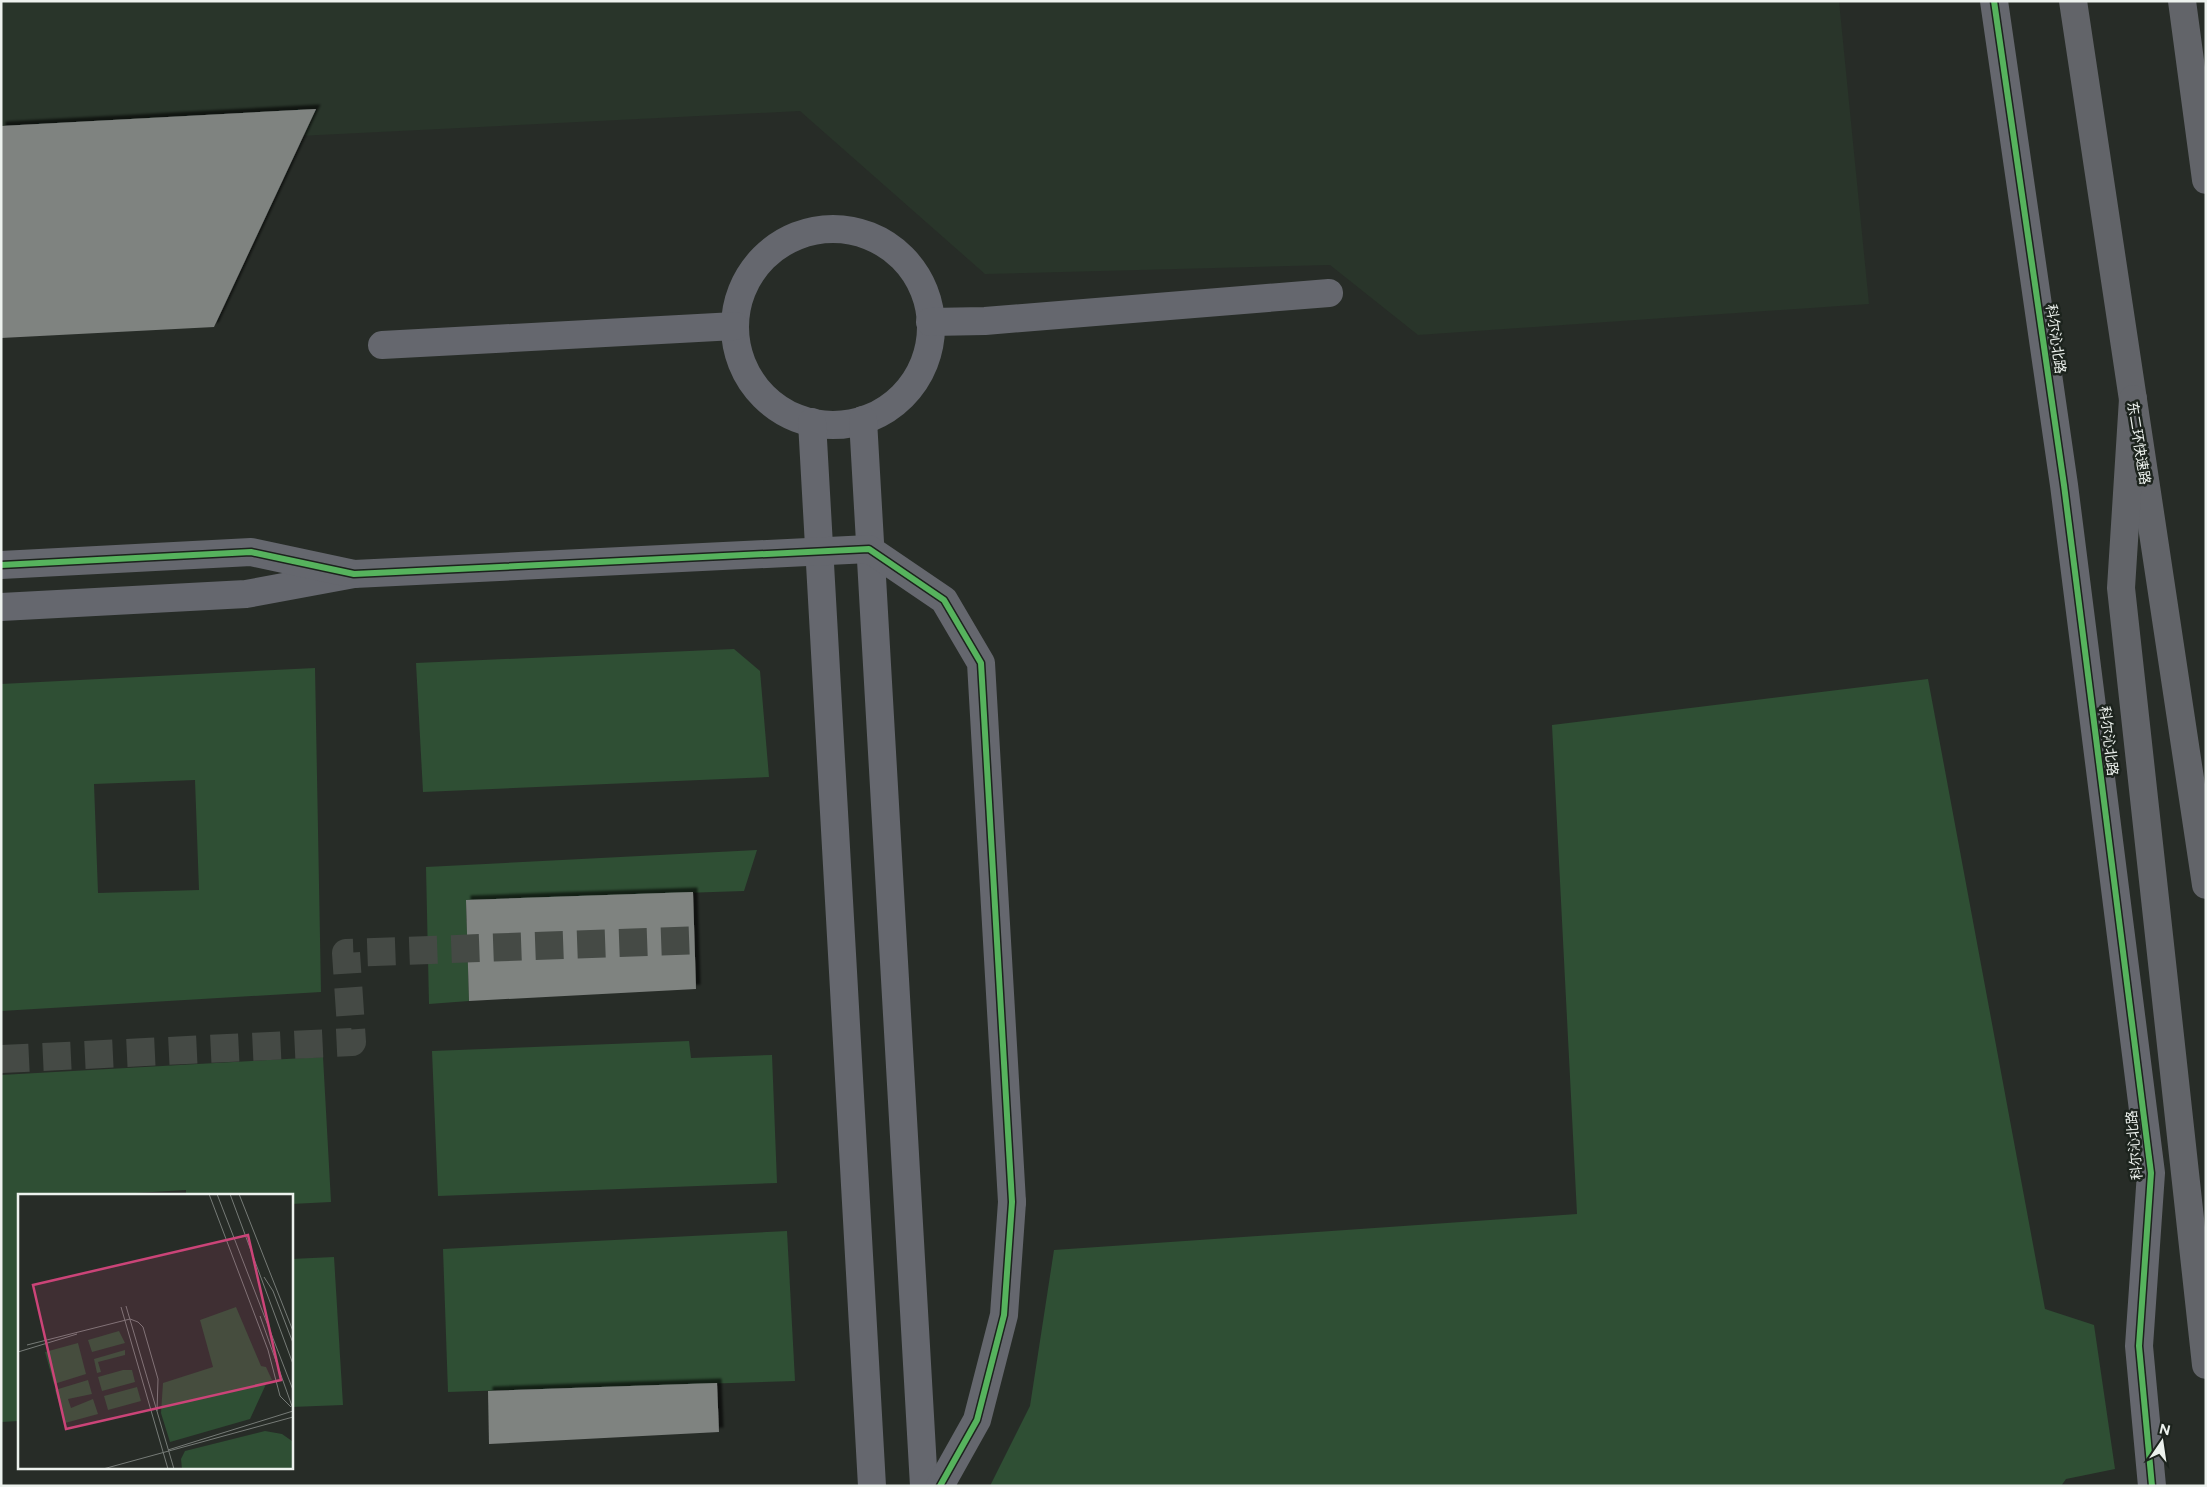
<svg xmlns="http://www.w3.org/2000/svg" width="2207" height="1487" font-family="Figtree,'Noto Sans SC',sans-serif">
	<defs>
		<filter id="shadow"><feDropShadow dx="4.5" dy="-4.5" stdDeviation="1" flood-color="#0009"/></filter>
	</defs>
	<rect width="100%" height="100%" fill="#272c27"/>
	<!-- built -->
	<polygon fill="#29352a" points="1,1 1839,1 1869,304 1418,335 1330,265 985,274 800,111 1,151"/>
	<!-- green -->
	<g fill="#2f4f34" fill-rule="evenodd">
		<polygon points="734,649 760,671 769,777 423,792 416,663"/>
		<path d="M315 668 321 992 1 1011V684ZM195 780 199 890 98 893 94 784Z"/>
		<polygon points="1928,679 2045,1309 2094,1325 2115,1469 2066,1479 2061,1486 990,1486 1030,1406 1054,1250 1577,1214 1552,725"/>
		<polygon points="757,850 744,891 466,900 469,1001 429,1004 426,867"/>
		<polygon points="689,1041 691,1058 772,1055 777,1183 438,1196 432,1051"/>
		<polygon points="323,1057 331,1202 291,1204 291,1196 186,1196 186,1190 86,1196 19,1196 19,1421 1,1422 1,1075"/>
		<polygon points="787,1231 795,1381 448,1392 443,1249"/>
		<polygon points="334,1257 343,1405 291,1407 291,1259"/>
	</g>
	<!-- building -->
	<g fill="#7f8380" filter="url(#shadow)">
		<polygon points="316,109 214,327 1,338 1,126"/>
		<polygon points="693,892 696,989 469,1001 466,900"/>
		<polygon points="717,1383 719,1432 489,1444 488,1391"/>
	</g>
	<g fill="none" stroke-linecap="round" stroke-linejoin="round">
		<!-- minor-tunnel -->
		<polyline stroke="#454a45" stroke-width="28" stroke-dasharray="28 14" stroke-linecap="butt" points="1,1059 352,1042 346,953 700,940"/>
		<!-- minor -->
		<g stroke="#65676e" stroke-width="28">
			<polyline points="1994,1 2064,485 2151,1173 2139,1346 2152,1486"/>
			<circle cx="833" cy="327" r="98"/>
			<polyline points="930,322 985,321 1329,293"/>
			<polyline points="382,345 735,326"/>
			<polyline points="863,420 924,1486"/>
			<polyline points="812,422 872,1486"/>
			<polyline points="1,607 246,594 354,574"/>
			<polyline points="940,1486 977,1420 1004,1315 1012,1202"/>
		</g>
		<!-- highway -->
		<g stroke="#626469" stroke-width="28">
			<polyline points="2073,1 2206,885"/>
			<polyline points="2182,1 2206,180"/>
			<polyline points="2133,399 2121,588 2206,1365"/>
		</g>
		<!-- minor-bridge -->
		<polyline stroke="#65676e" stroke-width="28" points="1,565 251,552 354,574 869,549 944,600 981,663 1012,1202"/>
		<defs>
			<g id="cycleway">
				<polyline points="1994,1 2064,485 2151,1173 2139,1346 2152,1486"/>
				<polyline points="1,565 251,552 354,574 869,549 944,600 981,663 1012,1202 1004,1315 977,1420 940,1486"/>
			</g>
		</defs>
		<!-- cycleway casing -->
		<use href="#cycleway" stroke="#1c231d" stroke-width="9"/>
		<!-- cycleway -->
		<use href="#cycleway" stroke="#56b35d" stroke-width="6"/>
	</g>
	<g text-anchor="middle" stroke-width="5" stroke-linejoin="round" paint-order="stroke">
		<!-- street labels -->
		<g font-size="14" fill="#edf2ee" stroke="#1c231d">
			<text transform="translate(2056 339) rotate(82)" y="5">科尔沁北路</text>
			<text transform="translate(2139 443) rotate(81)" y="5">东二环快速路</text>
			<text transform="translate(2109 741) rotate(83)" y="5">科尔沁北路</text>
			<text transform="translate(2134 1145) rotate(-95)" y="5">科尔沁北路</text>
		</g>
	</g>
	<!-- overview -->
	<g transform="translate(18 1194)">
		<rect width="275" height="275" fill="#272c27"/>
		<path d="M218 113 243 172 248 173 254 186 249 188 232 225 152 248 143 219 145 189 195 173 182 126ZM101 137 107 149 74 158 70 146ZM60 149 68 180 36 190 27 158ZM107 156V161L80 168 83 178 79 179 76 165ZM105 176H114L117 188 84 197 80 183ZM70 186 74 200 50 205 53 214 75 205 80 220 47 229 37 196ZM119 193 123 207 90 216 86 202ZM247 237 264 240 274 247 275 275H164L163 265 167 257Z" fill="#2f4f34"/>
		<path fill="none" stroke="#767b77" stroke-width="1" d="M191 0 250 156 262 202 273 213M199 0 275 196M212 0 275 170M221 0 275 137M246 83 255 97 275 149M108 112 156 275M103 113 150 275M242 122 275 215M9 151 112 125 120 128 125 133 140 185 139 217M0 158 59 140M150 256 275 217M85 275 275 223"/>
		<path fill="#cb4478" fill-opacity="0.15" stroke="#cb4478" stroke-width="2.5" d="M230 41 263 186 48 235 15 91Z"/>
		<rect width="275" height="275" fill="none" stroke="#edf2ee" stroke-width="2.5"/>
	</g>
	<!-- border -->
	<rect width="2207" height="1487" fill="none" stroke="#edf2ee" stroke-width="5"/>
	<!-- north arrow -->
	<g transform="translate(2162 1442) rotate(13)" stroke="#1c231d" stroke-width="4" paint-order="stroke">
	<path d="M0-4L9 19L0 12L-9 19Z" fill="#edf2ee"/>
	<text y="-8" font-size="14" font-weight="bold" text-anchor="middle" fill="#edf2ee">N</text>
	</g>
</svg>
